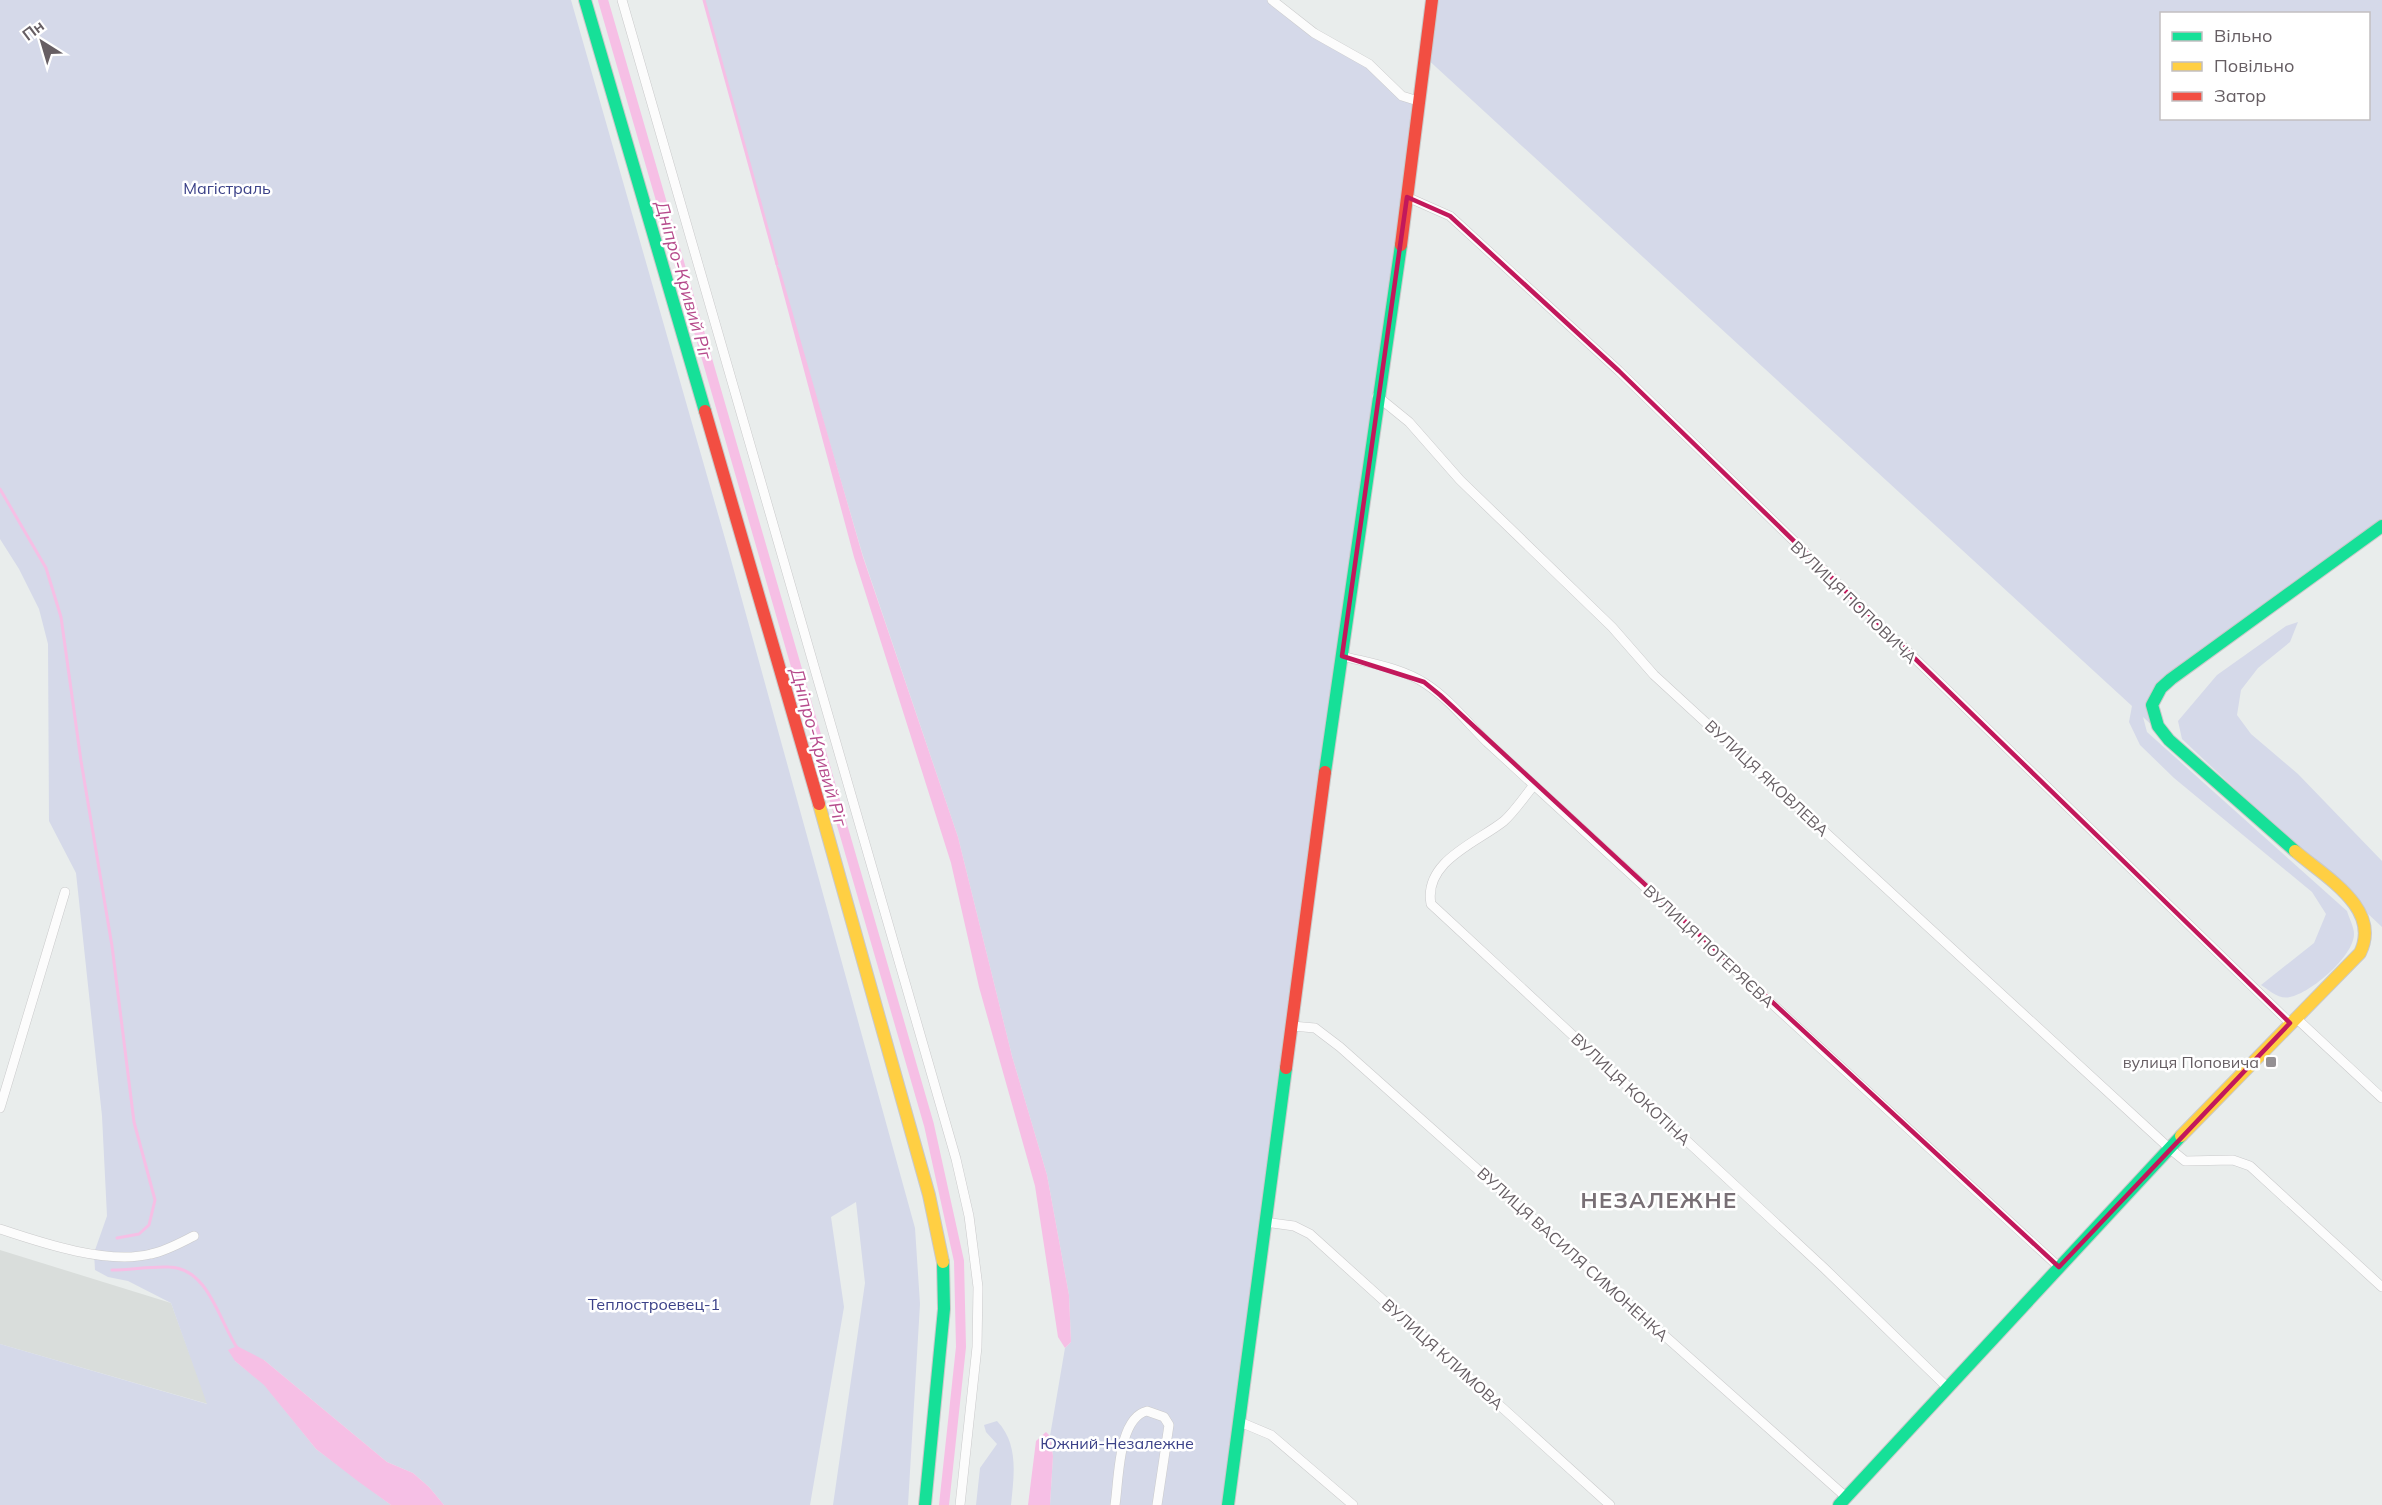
<svg xmlns="http://www.w3.org/2000/svg" width="2382" height="1505" font-family="Mulish,sans-serif">
	<rect width="100%" height="100%" fill="#e9edec"/>
	<path fill="#d9dddb" d="M0 1250 171 1303 208 1404 0 1344Z"/>
	<path fill="#d5d9e9" fill-rule="evenodd" d="M0 0H571L728 549 915 1228 920 1304 908 1505H833L865 1283 856 1202 831 1217 844 1307 810 1505H444L429 1487 413 1473 387 1462 264 1360 235 1361 264 1384 316 1449 391 1505H0V1344L207 1404 171 1303 128 1281 108 1277 95 1270 94 1253 107 1216 102 1116 76 873 49 821 48 644 39 609 19 569 0 539Z
		M704 0H1272L1369 64 1391 87 1418 101 1222 1505H1050L1053 1456 1050 1436 1065 1348 1071 1342 1069 1295 1047 1175 1012 1056 958 837 863 556 777 263Z
		M1432 0H2382V526L2171 679 2152 705 2172 744 2143 717 2147 732 2347 911C2349 918 2354 927 2354 934 2354 956 2311 993 2290 997 2279 1000 2269 990 2261 985L2314 943 2326 914 2312 892 2174 778 2140 745 2129 722 2132 706 1424 56ZM2162 14H2368V118H2162Z
		M2298 622 2290 642 2258 668 2241 690 2237 715 2251 734 2298 774 2382 861V927L2182 739 2178 721 2217 675 2286 626Z
		M997 1421C1019 1444 1014 1475 1011 1505H976L980 1468 997 1444 986 1432 984 1425Z"/>
	<path fill="#f6bfe5" d="M775 262 780 269 863 557 958 837 1012 1056 1047 1175 1069 1295 1071 1342 1065 1348 1058 1337 1035 1186 979 987 951 863 854 557Z
		M237 1346 264 1360 387 1462 413 1473 429 1487 444 1505H391L359 1482 316 1449 264 1385 235 1361 228 1350Z
		M1046 1432 1050 1436 1053 1456 1050 1505H1028L1036 1441Z"/>
	<g fill="none" stroke-linecap="round" stroke-linejoin="round">
		<path stroke="#f6bfe5" stroke-width="3" d="M704 0 777 264
			M0 489 46 568 61 617 81 761 112 946 134 1122 155 1200 149 1225 139 1234 117 1238
			M112 1270C131 1270 150 1266 169 1267 209 1268 219 1322 238 1349"/>
		<path stroke="#f6bfe5" stroke-width="10" d="M603 0 929 1125 959 1261 961 1347 944 1505"/>
		<g stroke="#cacacb" stroke-width="10">
			<path id="street" d="M622 0 956 1159 969 1216 978 1287 977 1347 960 1505
				M1272 0 1314 33 1369 64 1402 96 1418 101
				M1407 197 1450 216 1619 371 2290 1023
				M1377 396 1409 422 1460 480 1612 627 1654 675 2169 1148 2185 1161 2233 1160 2250 1166 2382 1287
				M1342 656C1369 663 1402 668 1426 684 1449 699 1467 722 1487 742L2059 1267
				M1534 785C1524 797 1515 811 1504 821 1478 842 1423 861 1431 904L1824 1268 1948 1388
				M2296 1018 2382 1098
				M1292 1026 1315 1028 1340 1047 1846 1497
				M0 1108 65 892
				M1265 1222 1294 1226 1310 1234 1610 1505
				M0 1229C42 1243 107 1265 151 1254 166 1251 180 1243 194 1236
				M1240 1422 1271 1435 1353 1505
				M1115 1505C1119 1479 1118 1418 1147 1411L1164 1417 1169 1425 1157 1505"/>
		</g>
		<g stroke="#c9c9c9" stroke-width="14">
			<path id="fast" d="M585 0 705 411
				M1325 772 1401 245
				M2295 851 2169 740 2158 726 2152 705 2161 688 2171 679 2382 526
				M925 1505 944 1309 943 1262
				M1228 1505 1286 1068
				M1839 1505 2181 1136"/>
		</g>
		<g stroke="#c9c9c9" stroke-width="14">
			<path id="slow" d="M819 804 929 1195 943 1262
				M2181 1136 2360 953C2382 908 2325 877 2295 851"/>
		</g>
		<g stroke="#c9c9c9" stroke-width="14">
			<path id="jam" d="M1401 245 1432 0
				M705 411 819 804
				M1286 1068 1325 772"/>
		</g>
		<use href="#street" stroke="#fcfcfc" stroke-width="9"/>
		<use href="#fast" stroke="#16e098" stroke-width="12"/>
		<use href="#slow" stroke="#ffcf43" stroke-width="12"/>
		<use href="#jam" stroke="#f24e42" stroke-width="12"/>
	</g>
	<path fill="none" stroke="#c2185b" stroke-width="4.5" stroke-linejoin="round" d="M1407 197 1450 216 1619 371 2290 1023 2059 1267 1440 695 1424 682 1342 656Z"/>
	<rect fill="#949093" stroke="#fff" stroke-width="2" x="2265" y="1056" width="12" height="12" rx="3"/>
	<g text-anchor="middle" dominant-baseline="central" stroke-width="5" stroke-linejoin="round" paint-order="stroke">
		<g font-size="16" fill="#3b4188" stroke="#fff">
			<text x="227" y="188">Магістраль</text>
			<text x="654" y="1304">Теплостроевец-1</text>
			<text x="1117" y="1443">Южний-Незалежне</text>
		</g>
		<g font-size="16" fill="#665e63" stroke="#fff">
			<text transform="translate(1854 602) rotate(44)">ВУЛИЦЯ ПОПОВИЧА</text>
			<text transform="translate(1767 778) rotate(43)">ВУЛИЦЯ ЯКОВЛЕВА</text>
			<text transform="translate(1709 946) rotate(43)">ВУЛИЦЯ ПОТЕРЯЄВА</text>
			<text transform="translate(1631 1089) rotate(43)">ВУЛИЦЯ КОКОТІНА</text>
			<text transform="translate(1573 1254) rotate(42)">ВУЛИЦЯ ВАСИЛЯ СИМОНЕНКА</text>
			<text transform="translate(1443 1354) rotate(42)">ВУЛИЦЯ КЛИМОВА</text>
		</g>
		<g font-size="16" fill="#665e63" stroke="#fff" text-anchor="end">
			<text x="2259" y="1062">вулиця Поповича</text>
		</g>
		<g font-size="18" font-style="italic" fill="#b64b8c" stroke="#fff">
			<text transform="translate(684 280) rotate(74)">Дніпро-Кривий Ріг</text>
			<text transform="translate(819 747) rotate(74)">Дніпро-Кривий Ріг</text>
		</g>
		<g font-size="22" font-weight="bold" letter-spacing="1.5" fill="#786f75" stroke="#fff">
			<text x="1659" y="1200">НЕЗАЛЕЖНЕ</text>
		</g>
	</g>
	<rect x="2160" y="12" width="210" height="108" fill="#ffffff" stroke="#c2bfc1" stroke-width="1.5"/>
	<rect x="2172" y="32" width="30" height="9" fill="#16e098" stroke="#c2bfc1" stroke-width="1.5"/>
	<text x="2214" y="42" font-size="18" fill="#665e63">Вільно</text>
	<rect x="2172" y="62" width="30" height="9" fill="#ffcf43" stroke="#c2bfc1" stroke-width="1.5"/>
	<text x="2214" y="72" font-size="18" fill="#665e63">Повільно</text>
	<rect x="2172" y="92" width="30" height="9" fill="#f24e42" stroke="#c2bfc1" stroke-width="1.5"/>
	<text x="2214" y="102" font-size="18" fill="#665e63">Затор</text>
	<g transform="translate(42 42) rotate(323)" stroke="#ffffff" stroke-width="4.5" paint-order="stroke">
	<path d="M0-4.5L10 22L0 15L-10 22Z" fill="#665e63"/>
	<text y="-9" font-size="16" font-weight="bold" text-anchor="middle" fill="#665e63">Пн</text>
	</g>
</svg>
